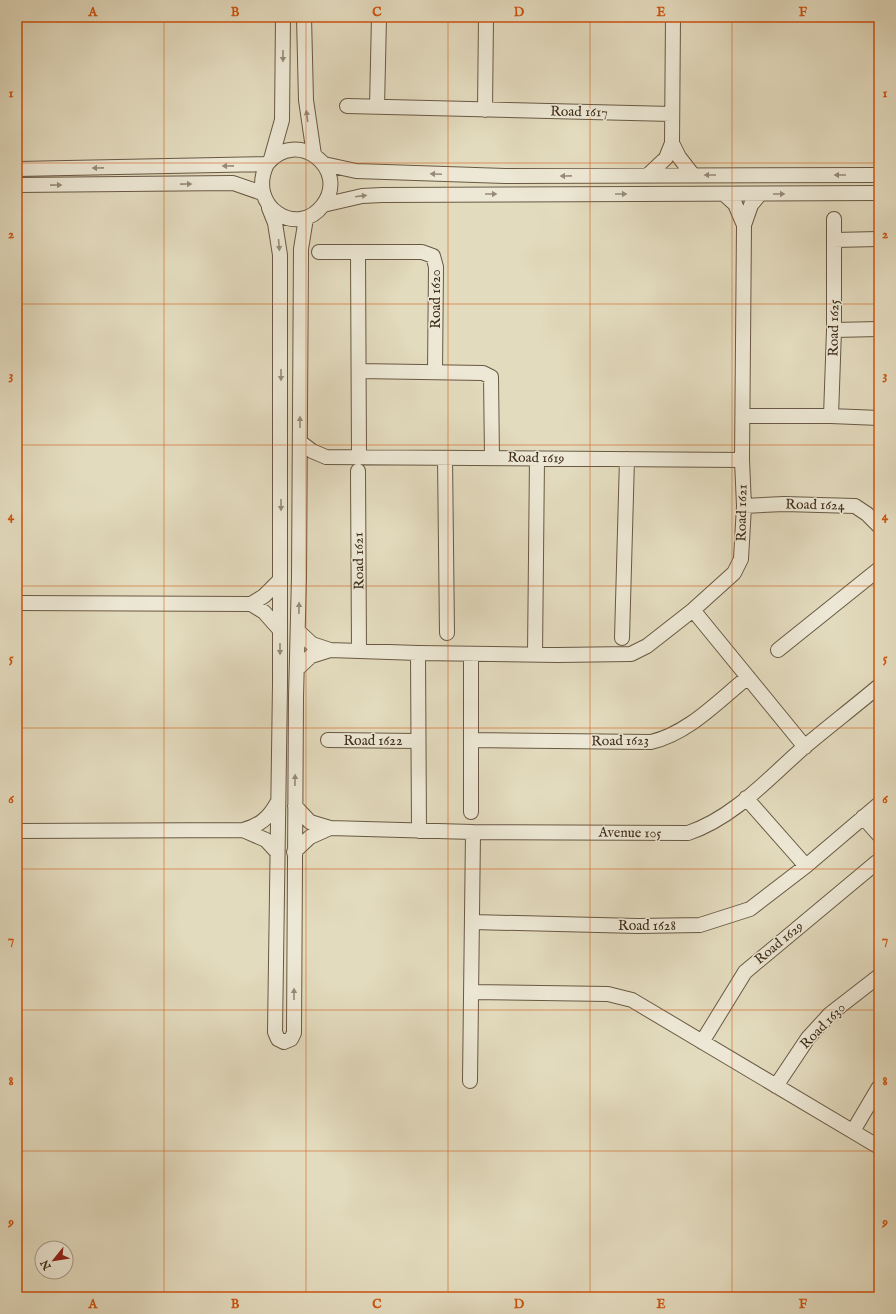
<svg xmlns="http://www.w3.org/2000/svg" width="896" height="1314" font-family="'IM FELL English',serif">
	<rect width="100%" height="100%" fill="#e3dbbe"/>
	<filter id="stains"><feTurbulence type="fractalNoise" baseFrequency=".005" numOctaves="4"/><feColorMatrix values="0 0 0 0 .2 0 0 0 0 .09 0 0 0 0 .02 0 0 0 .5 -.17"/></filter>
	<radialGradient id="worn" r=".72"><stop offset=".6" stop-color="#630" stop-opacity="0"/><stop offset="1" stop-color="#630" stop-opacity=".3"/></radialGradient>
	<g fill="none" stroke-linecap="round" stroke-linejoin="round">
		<g stroke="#695944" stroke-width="16">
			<path id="street" d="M304 17 306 100 314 155
				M347 106 672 114
				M377 107 379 17
				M485 110 486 17
				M672 143 679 157 693 175
				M271 159 282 120 283 17
				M324 164 356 171 505 176 879 175
				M17 169 267 164C297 127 350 169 323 205 298 239 246 207 267 164
				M648 175 666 158 672 143 673 17
				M17 185 233 183 262 193
				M323 205 362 196 382 195 879 193
				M269 208 275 223 280 255V684L275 1032 278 1039 284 1042 291 1039 294 1033 296 697 299 577 301 249 306 218
				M744 225 751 205 760 194
				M834 240 879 239
				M319 252H422L433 256 436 267 435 372
				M358 252 359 457
				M834 330 879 329
				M359 371 483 373 491 377 492 458
				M743 416H831L879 418
				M831 416 834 330V219
				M300 442 312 451 326 457 742 460
				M445 458 447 633
				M358 471 359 651
				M744 506 784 504 855 506 867 514 879 526
				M17 603 251 604 264 596 280 580
				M251 604 264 612 280 630
				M693 610 805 747
				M298 631 312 644 330 650 418 653 557 655 631 654 647 646 693 610 734 573 741 559 744 506 742 460 744 225 735 204 724 194
				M622 638 627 459
				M778 650 879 569
				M418 653 419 831
				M535 655 537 458
				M297 669 311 656 330 650
				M328 740 418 741
				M472 740 651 742C689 733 718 701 748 677
				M746 798 806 866
				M295 806 310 822 330 828 473 832 688 833C733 818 768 779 803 748 828 727 854 707 879 686
				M471 812V654
				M863 817 879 835
				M243 830C259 826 269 818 277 803
				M17 831 243 830 266 840 277 852
				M294 852 310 837 330 828
				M472 922 638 926 700 925 750 909 806 866 879 804
				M471 992 608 994 632 1000 879 1147
				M702 1042 745 972 877 862
				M470 1081 473 832
				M776 1086 808 1038 830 1014 879 976
				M853 1131 879 1087"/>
		</g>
		<use href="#street" stroke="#ede8d5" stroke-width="14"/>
	</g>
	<defs><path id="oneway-solid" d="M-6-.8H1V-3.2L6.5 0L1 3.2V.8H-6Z"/></defs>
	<g fill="#968b78">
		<use href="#oneway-solid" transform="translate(283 56) rotate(90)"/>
		<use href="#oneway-solid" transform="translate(307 116) rotate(-97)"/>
		<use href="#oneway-solid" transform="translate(228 166) rotate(179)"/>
		<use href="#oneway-solid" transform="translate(98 168) rotate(179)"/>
		<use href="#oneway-solid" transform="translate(436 174) rotate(-178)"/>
		<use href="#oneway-solid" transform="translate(710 175) rotate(-180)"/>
		<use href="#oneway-solid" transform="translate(840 175) rotate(-180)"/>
		<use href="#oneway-solid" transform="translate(566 176) rotate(179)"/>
		<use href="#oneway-solid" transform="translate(186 184) rotate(-1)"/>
		<use href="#oneway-solid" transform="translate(56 185) rotate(-1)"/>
		<use href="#oneway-solid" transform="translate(491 194)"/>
		<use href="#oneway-solid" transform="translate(621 194)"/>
		<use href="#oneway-solid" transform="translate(779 194)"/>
		<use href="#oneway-solid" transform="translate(361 196) rotate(-7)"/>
		<use href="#oneway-solid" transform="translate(279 245) rotate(85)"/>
		<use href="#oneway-solid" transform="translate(281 375) rotate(90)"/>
		<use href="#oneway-solid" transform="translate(300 422) rotate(-90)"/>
		<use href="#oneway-solid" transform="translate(281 505) rotate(90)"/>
		<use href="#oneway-solid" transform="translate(299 608) rotate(-89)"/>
		<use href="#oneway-solid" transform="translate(280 649) rotate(90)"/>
		<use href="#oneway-solid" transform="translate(295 780) rotate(-89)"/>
		<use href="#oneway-solid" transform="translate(294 994) rotate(-90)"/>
	</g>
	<path fill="none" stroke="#cf530e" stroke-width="1" stroke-opacity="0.55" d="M164 17V1297M306 17V1297M448 17V1297M590 17V1297M732 17V1297M17 163H879M17 304H879M17 445H879M17 586H879M17 728H879M17 869H879M17 1010H879M17 1151H879"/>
	<g text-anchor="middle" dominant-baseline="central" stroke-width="3" stroke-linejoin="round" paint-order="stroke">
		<g font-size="14" fill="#402e1b" stroke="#ede8d5">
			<text transform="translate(579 112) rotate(1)">Road 1617</text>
			<text transform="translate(436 299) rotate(-90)">Road 1620</text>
			<text transform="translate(834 328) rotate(-89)">Road 1625</text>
			<text transform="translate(536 458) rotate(1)">Road 1619</text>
			<text transform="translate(815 505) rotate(1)">Road 1624</text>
			<text transform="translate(742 513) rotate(-89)">Road 1621</text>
			<text transform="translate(359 561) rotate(-91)">Road 1621</text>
			<text x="373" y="741">Road 1622</text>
			<text transform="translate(620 741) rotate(-1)">Road 1623</text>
			<text transform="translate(630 833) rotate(1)">Avenue 105</text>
			<text x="647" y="926">Road 1628</text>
			<text transform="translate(779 943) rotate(-40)">Road 1629</text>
			<text transform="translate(823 1026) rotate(-46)">Road 1630</text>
		</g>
	</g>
	<rect width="896" height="1314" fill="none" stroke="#e3dbbe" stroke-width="44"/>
	<g transform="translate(54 1260) rotate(240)"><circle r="19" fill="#ede8d5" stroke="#a89e8b"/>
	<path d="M0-3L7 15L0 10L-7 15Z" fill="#8f2418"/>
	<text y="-6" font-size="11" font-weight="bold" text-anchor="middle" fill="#402e1b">N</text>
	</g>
	<rect x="22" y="22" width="852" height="1270" fill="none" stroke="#cf530e" stroke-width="1.5"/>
	<g font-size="13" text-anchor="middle" font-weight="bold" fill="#cf530e">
		<text x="93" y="16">A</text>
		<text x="235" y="16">B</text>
		<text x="377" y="16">C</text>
		<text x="519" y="16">D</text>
		<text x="661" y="16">E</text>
		<text x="803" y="16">F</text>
		<text x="11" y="97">1</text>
		<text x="885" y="97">1</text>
		<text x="11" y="238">2</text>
		<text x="885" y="238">2</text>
		<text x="11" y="379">3</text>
		<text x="885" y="379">3</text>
		<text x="11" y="520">4</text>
		<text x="885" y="520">4</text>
		<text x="11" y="662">5</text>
		<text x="885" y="662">5</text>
		<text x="11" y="803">6</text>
		<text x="885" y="803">6</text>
		<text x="11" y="944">7</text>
		<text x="885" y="944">7</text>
		<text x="11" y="1085">8</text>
		<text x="885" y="1085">8</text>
		<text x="11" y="1226">9</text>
		<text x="885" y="1226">9</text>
		<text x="93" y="1308">A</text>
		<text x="235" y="1308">B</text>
		<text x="377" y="1308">C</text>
		<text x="519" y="1308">D</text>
		<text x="661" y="1308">E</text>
		<text x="803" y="1308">F</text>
	</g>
	<rect width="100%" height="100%" filter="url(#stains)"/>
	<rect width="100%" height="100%" fill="url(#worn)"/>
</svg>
